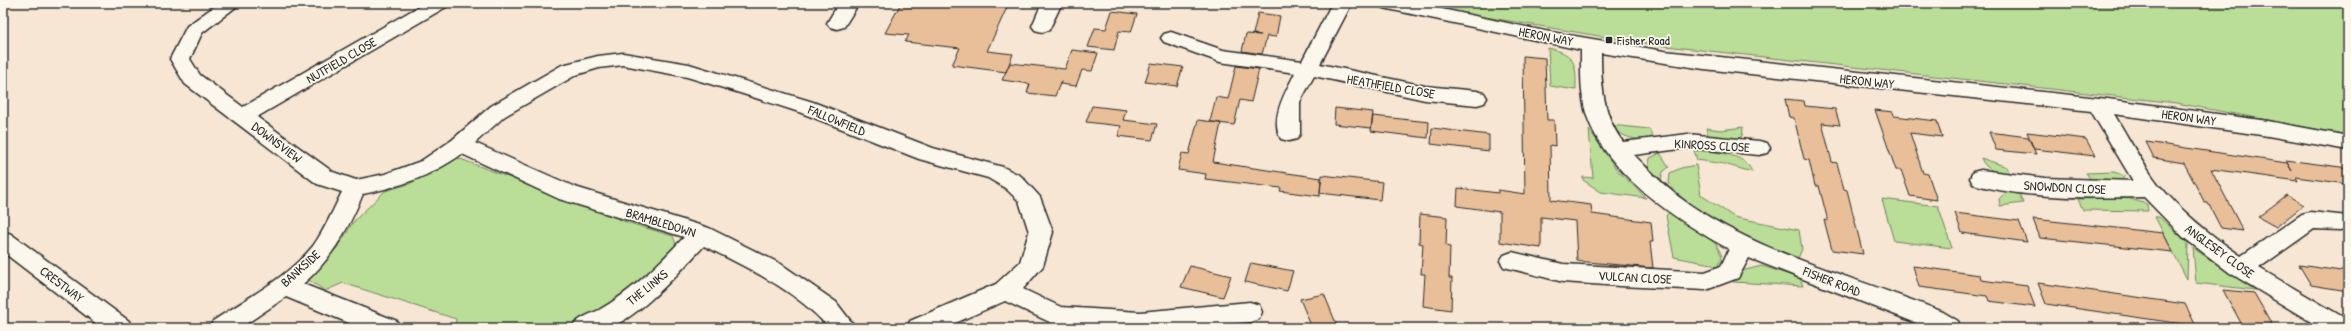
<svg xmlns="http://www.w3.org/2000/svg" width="2351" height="331" font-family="'Patrick Hand',sans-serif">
	<rect width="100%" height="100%" fill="#f6e6d3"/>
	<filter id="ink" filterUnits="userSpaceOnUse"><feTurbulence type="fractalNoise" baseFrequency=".025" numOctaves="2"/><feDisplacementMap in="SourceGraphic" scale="8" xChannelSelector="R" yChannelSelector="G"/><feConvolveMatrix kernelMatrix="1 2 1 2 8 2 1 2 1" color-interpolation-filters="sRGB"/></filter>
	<g filter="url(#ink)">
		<path fill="#badd97" stroke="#728461" d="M1418 3H2348V135L2176 103 1647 44 1455 12Z
			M1548 48C1577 54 1576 65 1576 90L1550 86Z
			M1611 125 1649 129 1655 140C1638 140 1621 139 1611 125Z
			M1743 127 1742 136 1735 140 1709 139 1706 128 1721 130Z
			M1589 129 1616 169 1646 198 1601 192 1583 180V177L1593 178Z
			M1694 150C1712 152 1745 152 1752 172L1724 164 1697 160Z
			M1660 153 1669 167 1663 172 1661 180 1648 169 1650 158Z
			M458 158 626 222 673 236 678 250 662 270 575 327 569 328H455L456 319 343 283 325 291 306 278 337 248 354 221 385 191 409 184Z
			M1981 158 2007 167 2012 178C2001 176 1985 170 1981 158Z
			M1696 165 1701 195 1734 217 1799 230 1802 249 1796 263 1683 205 1687 202 1677 194 1669 183 1670 173 1681 168Z
			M2114 172 2125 176 2119 182 2095 185 2086 173Z
			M2018 191 2023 203 2000 206 1999 199C2004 193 2010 191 2018 191Z
			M2127 198 2147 204 2148 211 2083 210 2078 199Z
			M1882 199 1938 206 1952 248 1894 241Z
			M1670 211 1716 244 1722 256 1717 268 1711 264 1674 257 1666 216Z
			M2155 217H2159L2188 243 2187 279Z
			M2193 248 2255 290 2196 283Z
			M1762 266 1800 278 1803 286 1733 282 1741 271Z"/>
		<path fill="#e9bf99" stroke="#2b2b2b" d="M901 3H1009L987 51 1013 54 1006 72 952 65 960 48 905 42 909 35 885 33Z
			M1112 11 1137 14 1131 32 1119 31 1114 50 1088 47 1095 28 1106 29Z
			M1258 13 1280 16 1276 37 1267 36 1262 54 1242 51 1246 34 1261 35 1253 34Z
			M1072 50 1098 53 1092 71 1082 70 1076 86 1060 84 1061 81 1055 96 1027 93 1030 84 1002 80 1010 63 1065 69Z
			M1523 56 1545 58 1547 120H1554L1555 146 1550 145 1551 200 1591 205 1592 214 1651 222 1653 242H1650L1653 268 1577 261 1575 221 1541 217V248L1500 242V212L1457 206 1458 188 1498 193V190L1525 194Z
			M1151 63 1183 67 1177 86 1145 82Z
			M1236 66 1259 69 1251 102 1240 100 1234 125 1210 122 1216 97 1228 99Z
			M1785 99 1804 101 1805 106 1835 109 1840 125 1822 123 1832 162 1837 163 1844 189 1847 190 1863 254 1832 250 1824 220 1828 221 1819 186H1815L1809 160 1804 159 1794 118 1789 117Z
			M1092 106 1126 110 1123 120 1157 124 1152 140 1118 136 1121 126 1086 122Z
			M1335 108 1373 112 1371 128 1334 124Z
			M1875 110 1893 112 1894 116 1937 121 1942 137 1910 133 1923 173 1928 174 1937 200 1910 196 1901 170H1896Z
			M1373 116 1429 122 1428 138 1371 131Z
			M1198 120 1221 123 1213 162 1321 178 1320 192 1322 175 1382 182 1380 200 1320 193V196L1280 191 1281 188 1205 179 1206 174 1178 170 1182 153 1189 154Z
			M1432 128 1489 135V151L1431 144Z
			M1989 132 2028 137 2036 154 1996 150Z
			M2027 132 2086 139 2095 156 2034 149Z
			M2146 142 2287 163 2292 171 2286 160 2348 168V184L2296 177 2298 181 2211 169 2243 231 2221 228 2208 203H2205L2184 163 2154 158Z
			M2287 195 2304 205 2276 227 2258 217Z
			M1955 213 2019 221 2027 242 1962 233Z
			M1420 214 1447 217 1446 246 1450 247 1449 278H1452L1451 310 1423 306 1425 274H1421L1423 244 1419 243Z
			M2033 219 2163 233 2173 252 2040 238Z
			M1251 263 1293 271 1287 291 1245 282Z
			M2299 265 2348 272V291L2311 285Z
			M1190 266 1231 276 1223 297 1181 287Z
			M1913 266 1980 275 1981 280 2027 286 2035 307 1989 301 1987 296 1919 287Z
			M2038 283 2185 304 2196 326 2046 304Z
			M2223 290 2254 293 2274 328H2246L2241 323Z
			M1324 294 1338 328H1312L1300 299Z"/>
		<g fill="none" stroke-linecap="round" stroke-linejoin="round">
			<g stroke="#2b2b2b" stroke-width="3">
				<path id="minor" d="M219 3H241L202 33 190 59 200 75 243 107 425 3H449L446 7 257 117 333 172 356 180 385 174 421 161 452 140 491 106 562 65 598 56 623 53 689 64 813 102 933 148 1003 167 1021 176 1040 197 1053 232 1043 266 1023 289 1061 307 1140 312 1250 302 1259 305 1262 312 1259 319 1250 322 1180 328H1090L1058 326 1005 301 944 328H907L910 321 996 284 1020 262 1029 232 1019 201 1005 188 988 178 919 159 799 112 740 93 687 77 623 65 599 68 576 75 505 116 475 143 575 187 709 228 781 264 836 302 856 328H829C796 290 748 268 704 246 681 270 640 317 608 328 598 331 582 328 572 328 577 318 589 315 599 310 632 291 658 265 684 237L559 199 462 154C429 177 402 186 363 194 348 229 332 259 303 284L397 321 400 328H361L286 297 240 328H210L213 321C247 298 287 278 313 246 325 229 333 210 342 192L317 184 185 84 170 59 187 26Z
					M839 3H859L844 27 837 29 830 27 827 23Z
					M1042 3H1062L1049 30 1042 32 1035 30 1032 26Z
					M1332 3H1352L1320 64 1425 86 1477 91 1484 93 1487 98 1484 103 1477 105 1425 100 1314 76 1300 102V134L1297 139 1289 141 1281 139C1269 119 1286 91 1295 73L1220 62 1164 42 1161 38 1164 34 1171 32 1223 50 1302 61Z
					M1378 3H1414L1545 31 1664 51 2108 99 2268 121 2348 136V150L2268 136 2114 114C2128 137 2141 162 2158 184 2182 212 2210 235 2241 256L2302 214 2310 212 2348 216V228L2340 230 2314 229 2259 268 2348 320V328H2321L2230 273 2183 237 2144 197C2090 198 2025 199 1973 184L1970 178 1973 172 1981 170 2045 178 2133 181 2091 111 1704 69 1601 53C1601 85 1603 116 1623 142L1688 134 1759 141 1767 143 1770 148 1767 153 1759 155 1688 148 1634 155C1651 172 1667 189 1686 202 1763 256 1857 277 1943 312L1958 321 1961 328H1929L1749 258 1738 278 1706 290 1620 286 1563 282 1504 267 1500 261 1504 255 1512 252 1563 264 1705 272 1721 266 1729 249C1678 221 1607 175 1587 116 1580 95 1581 72 1581 50L1388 9 1381 7Z
					M3 231 11 234 129 321 132 328H102L3 252Z"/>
			</g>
			<use href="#minor" fill="#fbf7ec" fill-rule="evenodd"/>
		</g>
	</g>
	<rect fill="#2b2b2b" stroke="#fbf7ec" stroke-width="1.5" x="1605" y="36" width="8" height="8" rx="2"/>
	<g text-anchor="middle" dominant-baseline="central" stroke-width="3.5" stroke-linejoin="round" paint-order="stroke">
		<g font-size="13" fill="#2b2b2b" stroke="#fbf7ec">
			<text transform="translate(1546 36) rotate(11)">HERON WAY</text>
			<text transform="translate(341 60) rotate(-30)">NUTFIELD CLOSE</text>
			<text transform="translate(1867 81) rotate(6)">HERON WAY</text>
			<text transform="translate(1391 86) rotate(10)">HEATHFIELD CLOSE</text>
			<text transform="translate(2189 117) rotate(8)">HERON WAY</text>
			<text transform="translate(837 120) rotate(22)">FALLOWFIELD</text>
			<text transform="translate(277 142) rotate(37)">DOWNSVIEW</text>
			<text transform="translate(1712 145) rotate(3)">KINROSS CLOSE</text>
			<text transform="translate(2065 187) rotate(3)">SNOWDON CLOSE</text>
			<text transform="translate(661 222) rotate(17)">BRAMBLEDOWN</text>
			<text transform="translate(2220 251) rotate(36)">ANGLESEY CLOSE</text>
			<text transform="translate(300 268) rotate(-42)">BANKSIDE</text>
			<text transform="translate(1635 277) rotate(3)">VULCAN CLOSE</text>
			<text transform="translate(1832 281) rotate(21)">FISHER ROAD</text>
			<text transform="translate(62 284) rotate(37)">CRESTWAY</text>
			<text transform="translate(647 287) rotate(-39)">THE LINKS</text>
		</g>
		<g font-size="13" fill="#2b2b2b" stroke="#fbf7ec" text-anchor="start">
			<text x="1617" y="40">Fisher Road</text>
		</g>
	</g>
	<rect width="2351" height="331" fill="none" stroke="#fbf7ec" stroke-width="16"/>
	<rect x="8" y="8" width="2335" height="315" fill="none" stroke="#2b2b2b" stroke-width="1.5" filter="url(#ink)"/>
</svg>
